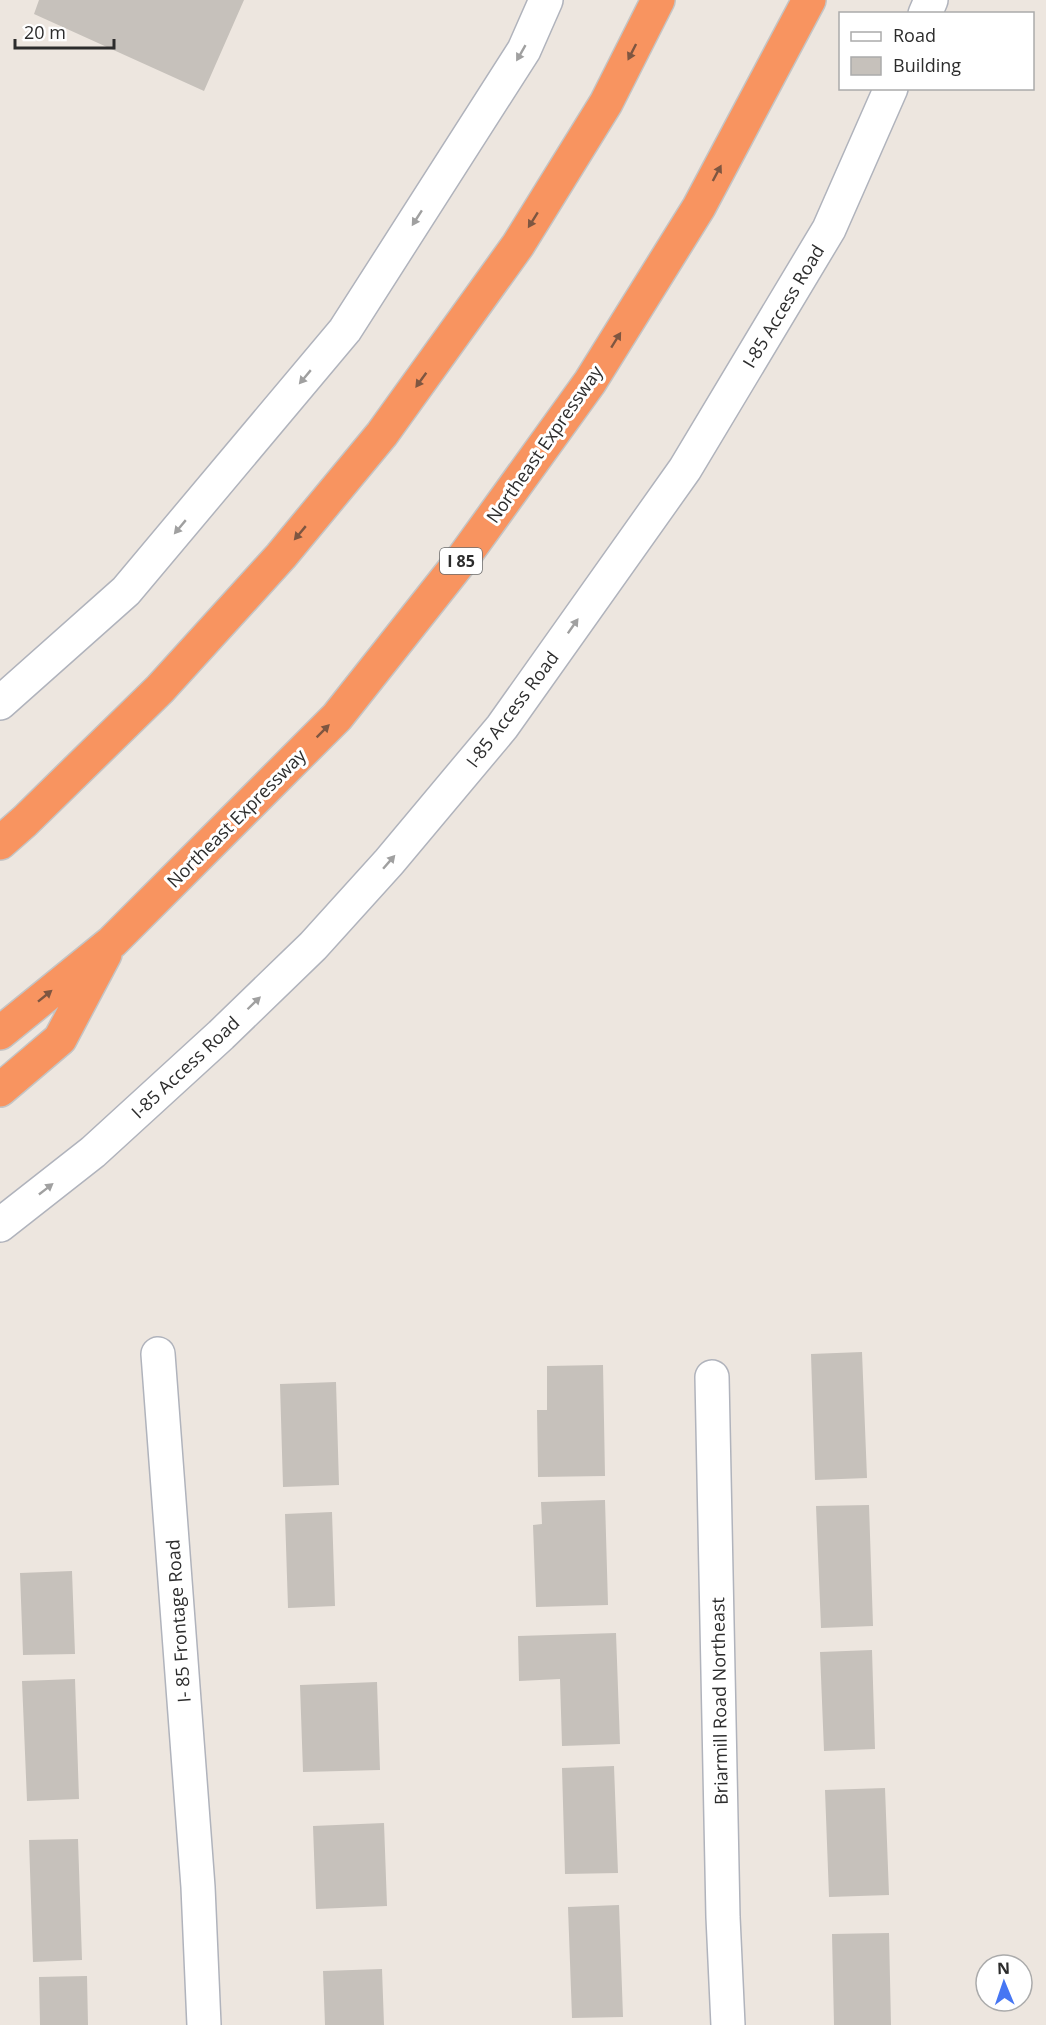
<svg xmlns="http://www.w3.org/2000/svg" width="1046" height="2025" font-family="'Open Sans',sans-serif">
	<rect width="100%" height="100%" fill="#ede6df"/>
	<path fill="#c6c1bb" d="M39 0H244L204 91 34 14Z
		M862 1352 867 1478 815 1480 811 1354Z
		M603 1365 605 1476 538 1477 537 1410H547V1366Z
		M336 1382 339 1485 283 1487 280 1384Z
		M605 1500 608 1605 536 1607 533 1525 542 1524 541 1502Z
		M869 1505 873 1626 821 1628 816 1506Z
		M332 1512 335 1606 288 1608 285 1514Z
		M72 1571 75 1654 23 1655 20 1573Z
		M616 1633 620 1744 562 1746 560 1679 519 1681 518 1636Z
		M872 1650 875 1749 824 1751 820 1652Z
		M75 1679 79 1799 27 1801 22 1681Z
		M377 1682 380 1770 303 1772 300 1685Z
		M614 1766 618 1873 565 1874 562 1768Z
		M885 1788 889 1895 829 1897 825 1790Z
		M384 1823 387 1906 316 1909 313 1826Z
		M78 1839 82 1960 33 1962 29 1840Z
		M619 1905 623 2017 572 2018 568 1907Z
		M889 1933 891 2025H834L832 1934Z
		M382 1969 384 2025H325L323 1971Z
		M87 1976 88 2025H40L39 1977Z"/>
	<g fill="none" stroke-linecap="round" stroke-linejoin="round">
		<g stroke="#b0b3bc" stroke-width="36">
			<path id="minor" d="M158 1354 198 1887 204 2025
				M712 1377 723 1917 728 2025"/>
		</g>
		<g stroke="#b0b3bc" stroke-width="36">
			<path id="secondary" d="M925 14 931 0
				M0 703 126 591 345 330 524 50 546 0
				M0 1225 93 1152 221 1035 313 946 389 862 502 727 685 469 829 229 891 88"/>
		</g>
		<g stroke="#c4c4c4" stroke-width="36">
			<path id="motorway" d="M0 843 25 821 160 689 281 556 382 434 518 245 606 103 658 0
				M0 1033 112 942 337 717 463 558 590 382 699 207 809 0
				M0 1090 60 1039 105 954"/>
		</g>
		<use href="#minor" stroke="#fff" stroke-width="33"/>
		<use href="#secondary" stroke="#fff" stroke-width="33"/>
		<use href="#motorway" stroke="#f89460" stroke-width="33"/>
	</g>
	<defs><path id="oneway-solid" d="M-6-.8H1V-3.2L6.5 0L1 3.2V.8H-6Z" transform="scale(1.5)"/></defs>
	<g fill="#7e5641">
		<use href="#oneway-solid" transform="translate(632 52) rotate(117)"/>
		<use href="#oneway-solid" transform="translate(717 173) rotate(-62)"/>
		<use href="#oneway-solid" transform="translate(533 220) rotate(122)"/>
		<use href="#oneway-solid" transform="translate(616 340) rotate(-58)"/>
		<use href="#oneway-solid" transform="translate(421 380) rotate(126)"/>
		<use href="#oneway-solid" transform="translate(300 533) rotate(130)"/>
		<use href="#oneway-solid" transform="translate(323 731) rotate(-45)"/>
		<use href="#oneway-solid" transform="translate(45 996) rotate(-39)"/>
	</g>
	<g fill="#a0a0a0">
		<use href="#oneway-solid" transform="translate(521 53) rotate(120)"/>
		<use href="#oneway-solid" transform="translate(417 218) rotate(123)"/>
		<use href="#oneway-solid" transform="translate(305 377) rotate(130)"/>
		<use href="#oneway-solid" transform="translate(180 527) rotate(130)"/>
		<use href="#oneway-solid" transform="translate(573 626) rotate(-55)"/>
		<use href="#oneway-solid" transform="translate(389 862) rotate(-49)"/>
		<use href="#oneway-solid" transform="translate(254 1003) rotate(-44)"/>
		<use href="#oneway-solid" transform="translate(46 1189) rotate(-38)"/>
	</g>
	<g text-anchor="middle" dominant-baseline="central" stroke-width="6" stroke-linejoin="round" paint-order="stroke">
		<rect fill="#fff" stroke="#6b6b6b" stroke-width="1.5" x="440" y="548" width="42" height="26" rx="4.5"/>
		<g font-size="16" font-weight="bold" fill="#2c2c2c">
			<text x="461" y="561">I 85</text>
		</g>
		<g font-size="18" fill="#2c2c2c" stroke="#fff">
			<text transform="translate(783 306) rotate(-59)">I-85 Access Road</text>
			<text transform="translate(544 444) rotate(-55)">Northeast Expressway</text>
			<text transform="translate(512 709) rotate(-53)">I-85 Access Road</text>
			<text transform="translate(236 818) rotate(-45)">Northeast Expressway</text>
			<text transform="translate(185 1067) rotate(-43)">I-85 Access Road</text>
			<text transform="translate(178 1621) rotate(-94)">I- 85 Frontage Road</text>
			<text transform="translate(719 1701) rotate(-91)">Briarmill Road Northeast</text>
		</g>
	</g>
	<rect x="839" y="12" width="195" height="78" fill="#ffffff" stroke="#ababab" stroke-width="1.5"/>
	<rect x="851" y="32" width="30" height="9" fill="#ffffff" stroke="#ababab" stroke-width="1.5"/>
	<text x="893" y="42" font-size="18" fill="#2c2c2c">Road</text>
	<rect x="851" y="57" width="30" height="18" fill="#c6c1bb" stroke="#ababab" stroke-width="1.5"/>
	<text x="893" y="72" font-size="18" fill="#2c2c2c">Building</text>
	<g transform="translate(1004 1983) rotate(358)"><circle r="28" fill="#ffffff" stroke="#ababab" stroke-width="1.5"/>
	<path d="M0-4.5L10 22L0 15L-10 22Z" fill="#4676f3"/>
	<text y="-9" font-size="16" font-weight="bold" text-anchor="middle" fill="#2c2c2c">N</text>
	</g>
	<path d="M15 39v9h99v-9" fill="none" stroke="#2c2c2c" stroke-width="3"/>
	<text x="24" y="39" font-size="18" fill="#2c2c2c" stroke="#ffffff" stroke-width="4.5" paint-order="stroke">20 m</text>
</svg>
